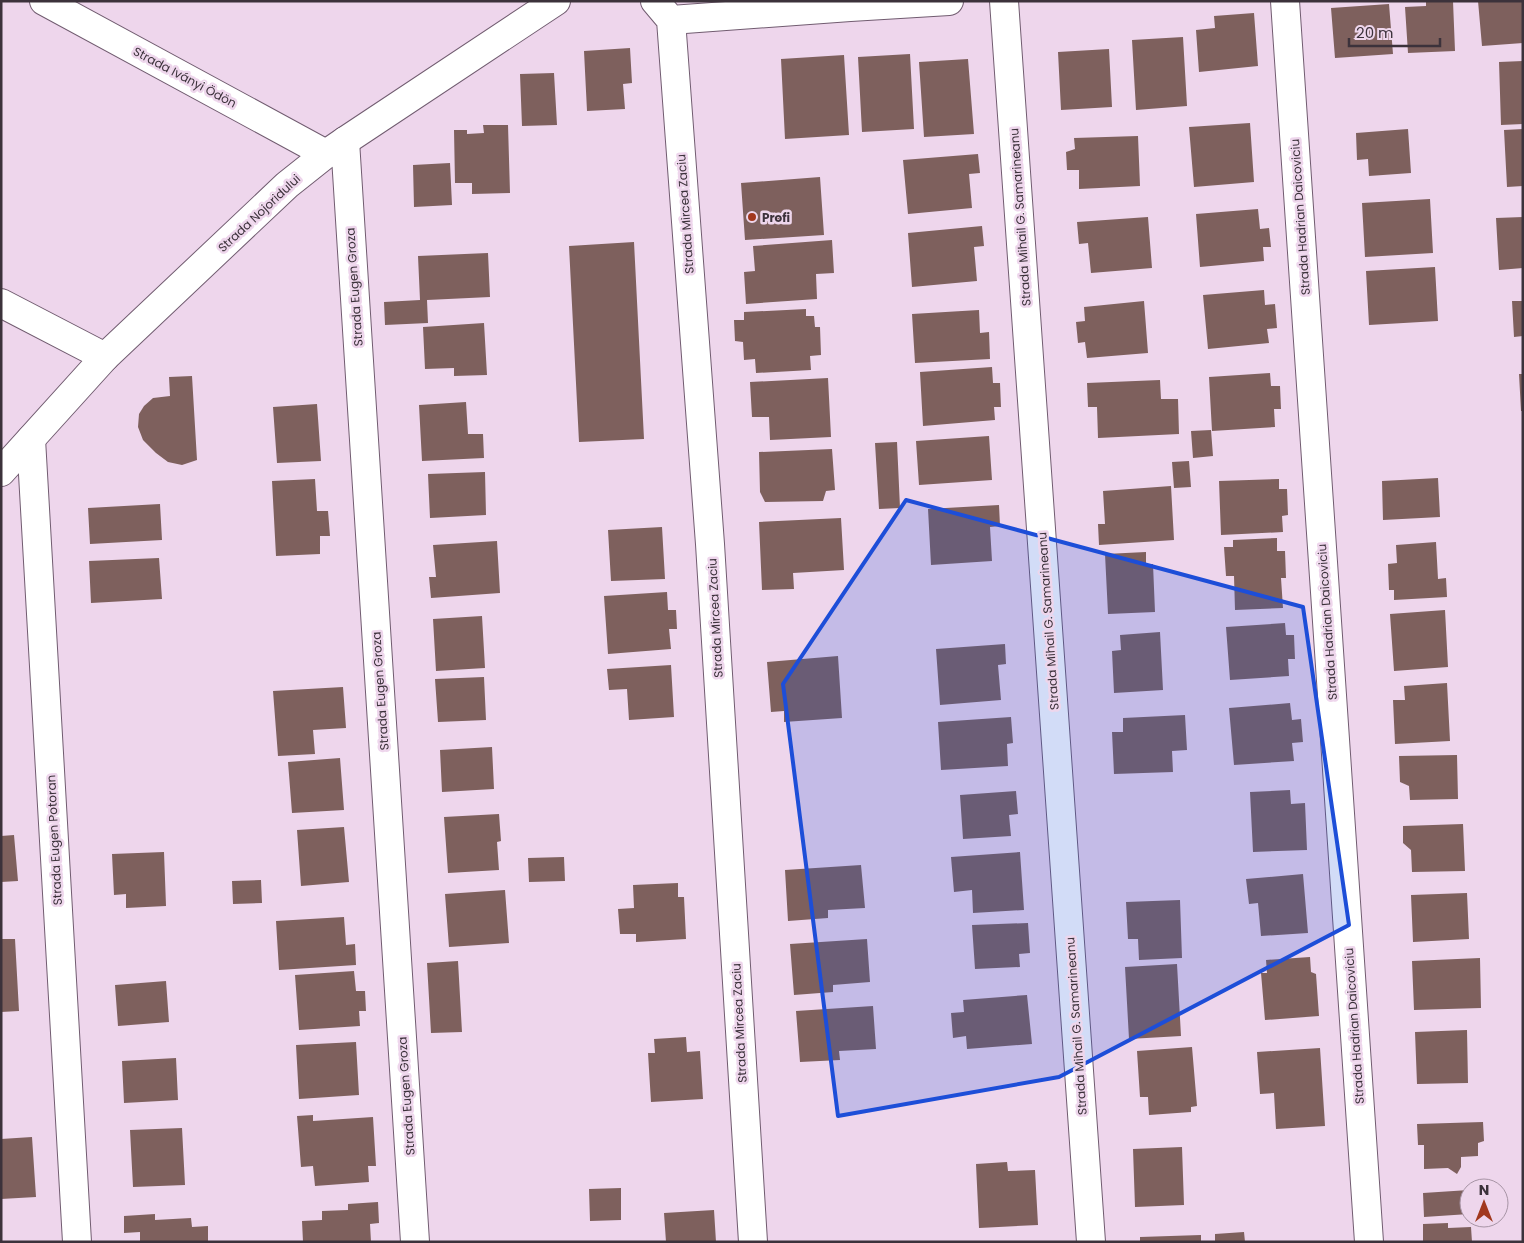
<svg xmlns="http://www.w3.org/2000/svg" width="1524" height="1243" font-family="Poppins,sans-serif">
	<rect width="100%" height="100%" fill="#eed6ec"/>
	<path fill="#7e605d" d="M1426 1H1453L1455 51 1408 53 1405 7 1426 6Z
		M1478 1H1523V43L1482 46Z
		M1389 4 1393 54 1335 58 1331 8Z
		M1254 13 1258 66 1199 72 1196 30 1215 28 1214 16Z
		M1183 37 1187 106 1136 110 1132 40Z
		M630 48 632 83 623 84 625 109 587 111 584 51Z
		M1109 49 1112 107 1061 110 1058 52Z
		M910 54 914 129 862 132 858 57Z
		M844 55 849 135 785 139 781 59Z
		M968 59 974 134 924 137 919 62Z
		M1523 61V124L1501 125 1499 62Z
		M554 73 557 125 522 126 520 74Z
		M1250 123 1254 182 1194 187 1189 127Z
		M483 125H508L510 193 472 194V183H455L454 130H467V134L484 133Z
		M1408 129 1411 173 1369 176 1368 159 1357 160 1356 133Z
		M1523 129V186L1507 187 1504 130Z
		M1138 136 1140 186 1079 189V170H1067L1066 152 1075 149 1074 138Z
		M978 154 980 173 969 174 972 208 908 214 903 160Z
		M450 163 452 205 414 207 413 165Z
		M820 177 824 235 745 240 741 183Z
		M1430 199 1433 253 1365 257 1362 203Z
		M1258 209 1260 229 1269 228 1271 247H1263L1264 261 1200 267 1196 214Z
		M1148 217 1152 268 1091 273 1088 243 1079 244 1077 222Z
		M1523 217V268L1499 270 1496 218Z
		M982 226 984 246 974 247 977 281 912 287 908 233Z
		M832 240 834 273 816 274 817 299 746 304 744 272 755 271 753 246Z
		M634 242 644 439 579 442 569 246Z
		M488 253 490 297 427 300 428 323 385 325 384 302 420 300 418 256Z
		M1435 267 1438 321 1369 325 1366 271Z
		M1264 290 1265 305 1275 304 1277 328 1267 329 1269 343 1208 349 1203 295Z
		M1144 301 1148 353 1087 358 1085 342 1078 343 1076 322 1085 321 1084 307Z
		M1512 301H1523V336L1514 337Z
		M806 309V316H814L815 327H820L821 355 810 356 811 370 756 373 755 359 744 360 743 342 735 341 734 320H744V312Z
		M979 310 980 333 989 332 990 359 915 363 912 314Z
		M484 323 487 375 454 376V368L425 369 423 327Z
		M992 367 993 383H1000L1001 407H994L995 420 923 426 920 372Z
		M1270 373 1271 386H1280L1281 409H1274L1275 427 1212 431 1209 377Z
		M1519 374H1523V411H1521Z
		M192 376 197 460 182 465 168 462 156 453 143 440 138 427 139 414 144 406 153 398 170 396 169 377Z
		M828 378 831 437 770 440 769 417H752L750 382Z
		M1160 380 1161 399H1178L1179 434 1098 438 1097 407H1088L1087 383Z
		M466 402 468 434H483L484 458 422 461 419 405Z
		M317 404 321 461 277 463 273 407Z
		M1211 430 1213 456 1193 458 1191 431Z
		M989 436 992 480 919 485 916 441Z
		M897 442 900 508 879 509 875 443Z
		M832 449 835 490 826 491 823 501 765 502 760 492 759 452Z
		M1189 461 1191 487 1174 488 1172 462Z
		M485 472 486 515 430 518 428 474Z
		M1438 478 1440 517 1383 520 1382 481Z
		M315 479 317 511H328L330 536H320V554L276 556 272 481Z
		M1279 479V489H1287L1288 515 1282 516 1283 532 1221 535 1219 481Z
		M1171 486 1174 540 1099 545 1098 524H1105L1103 491Z
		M160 504 162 540 90 544 88 508Z
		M999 505 1000 526 990 527 992 561 931 565 928 509Z
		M841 518 844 570 793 573 794 589 762 590 759 522Z
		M662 527 665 579 611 581 608 530Z
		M1277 538V551H1285L1286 578H1281L1283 608 1235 610 1234 576H1226L1224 547H1233V540Z
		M497 541 500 593 431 598 429 577H436L433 545Z
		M1436 542 1438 579 1446 578 1447 597 1394 600V590H1389L1388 564 1397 563 1396 545Z
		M1146 552V565L1153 564 1155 612 1108 614 1105 554Z
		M159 558 162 599 91 603 89 561Z
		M667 592 668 610H676L677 629H669L671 649 608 654 604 596Z
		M1445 610 1448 667 1394 671 1390 614Z
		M482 616 485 668 436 671 433 619Z
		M1285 623 1286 635H1294L1295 659H1288L1289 676 1230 680 1226 627Z
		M1160 632 1163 690 1114 693 1112 651 1121 650 1120 635Z
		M1005 644 1006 664 998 665 1001 700 940 705 936 649Z
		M838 656 842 718 784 722V711L771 712 767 662Z
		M671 665 674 717 629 720 627 689 609 690 607 669Z
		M484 677 486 720 438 722 435 679Z
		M1447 683 1450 741 1395 744 1393 700H1405L1404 686Z
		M343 687 346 728 313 730 315 754 278 756 273 691Z
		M1290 703 1292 720 1301 719 1303 742 1292 743 1294 761 1234 765 1229 708Z
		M1185 715 1187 750 1172 751 1173 772 1114 774 1112 732H1123V718Z
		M1011 717 1013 743 1007 744 1008 766 941 770 938 722Z
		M492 747 494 789 442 792 440 750Z
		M1457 755 1458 799 1410 800 1409 786 1400 782 1399 756Z
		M340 758 344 810 292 813 288 762Z
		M1290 790 1291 804 1305 803 1307 850 1253 852 1250 792Z
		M1016 791 1018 814 1009 815 1011 836 963 839 960 795Z
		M499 814 501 841 497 842 499 870 448 873 444 817Z
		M1463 824 1465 871 1412 872 1411 850 1403 843V826Z
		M344 827 349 882 301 886 297 830Z
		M14 835 18 881 1 882V836Z
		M164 852 166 906 126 908V894L114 895 112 854Z
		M1020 852 1024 910 973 913 972 890 954 892 951 857Z
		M564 857 565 881 529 882 528 858Z
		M861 865 865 908 828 910V918L788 921 785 870Z
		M1303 874 1308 933 1261 936 1258 903 1249 904 1246 879Z
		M261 880 262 903 233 904 232 881Z
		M678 883V897H684L686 939 636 942V934H620L618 909 634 908 633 885Z
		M505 890 509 943 449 947 445 894Z
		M1467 893 1469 939 1413 942 1411 895Z
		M1180 900 1182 958 1139 960 1138 939H1128L1126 902Z
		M344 917 346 945 355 944 356 965 279 970 276 921Z
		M1028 923 1030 953 1019 954 1020 967 975 969 972 925Z
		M1 939H15L19 1011 1 1012Z
		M867 939 870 982 833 985V992L794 995 790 944Z
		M1310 957 1311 972 1316 974 1319 1016 1265 1020 1261 973H1267L1266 960Z
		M1480 958 1481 1008 1414 1010 1412 961Z
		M458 961 462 1032 431 1033 427 963Z
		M1177 964 1181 1036 1129 1039 1125 967Z
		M354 971 356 991H365L366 1011H359L360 1026 299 1030 295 975Z
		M166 981 169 1022 118 1026 115 985Z
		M1027 995 1032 1044 967 1049 966 1036 953 1038 951 1013 964 1012 963 1000Z
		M873 1006 876 1049 839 1051 840 1060 800 1062 796 1011Z
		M1467 1030 1468 1083 1417 1084 1415 1032Z
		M686 1037 687 1052 700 1051 703 1099 651 1102 648 1053H655L654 1039Z
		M356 1042 359 1095 299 1099 296 1045Z
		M1192 1047 1197 1106 1191 1107V1112L1149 1115 1148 1097H1140L1137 1051Z
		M1320 1048 1325 1126 1276 1129 1274 1093 1260 1094 1257 1052Z
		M176 1058 178 1100 124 1103 122 1061Z
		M313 1115V1121L373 1117 376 1166H368L369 1182 315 1186 313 1166 301 1167 297 1116Z
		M1483 1122 1484 1141 1478 1143V1156L1461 1157V1167L1457 1174 1448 1168 1424 1169V1145H1418L1417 1124Z
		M182 1128 185 1185 133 1187 130 1130Z
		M32 1137 36 1197 1 1199V1139Z
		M1182 1147 1184 1205 1135 1207 1133 1149Z
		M1007 1162 1008 1171 1035 1170 1038 1225 979 1228 976 1164Z
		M621 1188V1220L590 1221 589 1189Z
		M1469 1190V1214L1424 1217 1423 1193Z
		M378 1202 379 1223 370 1224 371 1242H303L302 1221 322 1220V1211L348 1210V1204Z
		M714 1210 716 1242H666L664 1213Z
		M155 1214V1220L191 1218 192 1227 208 1226V1242H140V1232L124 1233V1216Z
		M1448 1223V1228L1471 1227 1472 1242H1423V1224Z
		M1244 1232 1245 1242H1215V1234Z
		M1201 1235V1242H1140V1237Z"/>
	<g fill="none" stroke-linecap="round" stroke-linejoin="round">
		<g stroke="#715c70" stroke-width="30">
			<path id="minor" d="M44 1 326 154
				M655 1 671 20 710 544 753 1242
				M1004 1 1091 1242
				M1285 1 1369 1242
				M671 20 850 7 949 1
				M345 141 415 1242
				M1 303 105 357
				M31 439 77 1242"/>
		</g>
		<g stroke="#715c70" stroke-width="30">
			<path id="secondary" d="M1 472 105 357 287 185 326 154 345 141 556 1"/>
		</g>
		<use href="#minor" stroke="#fff" stroke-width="28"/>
		<use href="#secondary" stroke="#fff" stroke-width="28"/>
	</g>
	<path fill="#1d4ed8" fill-opacity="0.2" stroke="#1d4ed8" stroke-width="4" stroke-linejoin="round" d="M906 500 1303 607 1349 925 1059 1077 838 1116 783 684Z"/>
	<circle fill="#a1381e" stroke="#eed6ec" stroke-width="2" cx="752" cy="217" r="5"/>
	<g text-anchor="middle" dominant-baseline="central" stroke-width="5" stroke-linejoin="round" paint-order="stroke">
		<g font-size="12" fill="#3c323b" stroke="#eed6ec">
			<text transform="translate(185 77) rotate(28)">Strada Iványi Ödön</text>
			<text transform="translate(259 213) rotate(-43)">Strada Nojoridului</text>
			<text transform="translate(685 214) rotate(-94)">Strada Mircea Zaciu</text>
			<text transform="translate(1020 217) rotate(-94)">Strada Mihail G. Samarineanu</text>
			<text transform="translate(1300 217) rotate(-94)">Strada Hadrian Daicoviciu</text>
			<text transform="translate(354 287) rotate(-94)">Strada Eugen Groza</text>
			<text transform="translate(715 618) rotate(-93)">Strada Mircea Zaciu</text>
			<text transform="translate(1048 621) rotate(-94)">Strada Mihail G. Samarineanu</text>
			<text transform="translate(1327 622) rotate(-94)">Strada Hadrian Daicoviciu</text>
			<text transform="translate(380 691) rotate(-94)">Strada Eugen Groza</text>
			<text transform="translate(54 840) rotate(-93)">Strada Eugen Potoran</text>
			<text transform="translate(739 1023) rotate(-93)">Strada Mircea Zaciu</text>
			<text transform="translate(1076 1026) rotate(-94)">Strada Mihail G. Samarineanu</text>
			<text transform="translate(1354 1026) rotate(-94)">Strada Hadrian Daicoviciu</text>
			<text transform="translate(406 1096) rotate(-94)">Strada Eugen Groza</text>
		</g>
		<g font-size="12" font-weight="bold" fill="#3c323b" stroke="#eed6ec" text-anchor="start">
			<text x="762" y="217">Profi</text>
		</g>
	</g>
	<rect width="1524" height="1243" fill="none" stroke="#3c323b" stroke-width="5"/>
	<g transform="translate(1484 1203)"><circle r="24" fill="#eed6ec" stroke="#a794a5"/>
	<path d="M0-4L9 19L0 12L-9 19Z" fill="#a1381e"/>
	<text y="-8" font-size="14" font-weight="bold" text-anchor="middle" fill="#3c323b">N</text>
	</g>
	<path d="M1349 38v8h91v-8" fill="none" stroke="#3c323b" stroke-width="2.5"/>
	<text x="1356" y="38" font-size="15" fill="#3c323b" stroke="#eed6ec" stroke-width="4" paint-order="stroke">20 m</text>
</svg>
